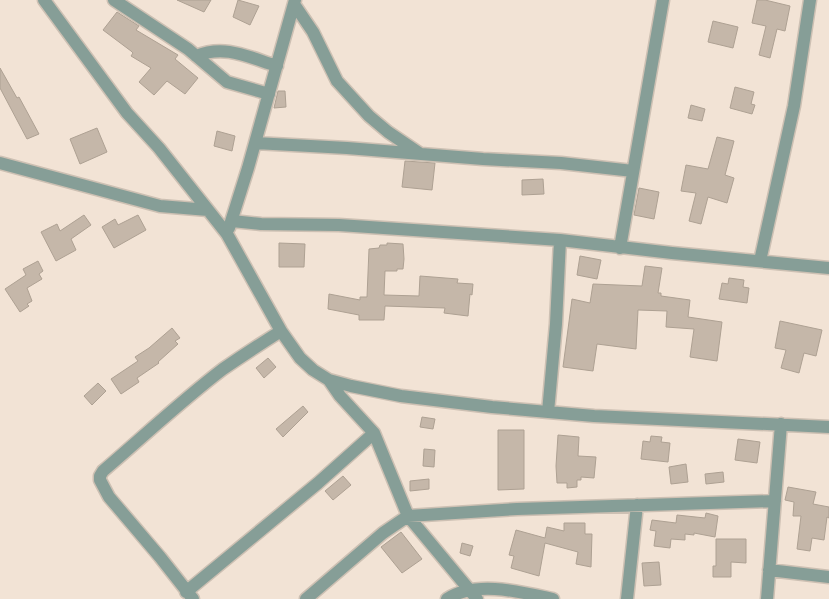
<svg xmlns="http://www.w3.org/2000/svg" width="829" height="599" font-family="'Exo 2',sans-serif">
	<rect width="100%" height="100%" fill="#f2e3d5"/>
	<path fill="#c5b7a9" stroke="#aea193" d="M177 0H211L204 12Z
		M238 0 259 6 250 25 233 17Z
		M757 0H765L790 6 785 31 777 29 770 58 759 55 766 26 752 23Z
		M117 12 139 26 136 30 178 55 175 59 198 78 185 94 167 81 154 95 139 82 151 68 131 56 133 53 131 51 103 30Z
		M713 21 738 27 733 48 708 42Z
		M0 68 17 98 19 97 39 134 27 139 0 88Z
		M735 87 754 92 751 104 755 105 752 114 730 108Z
		M278 91H285L286 107 274 108Z
		M691 105 705 109 702 121 688 118Z
		M97 128 107 152 80 164 70 139Z
		M217 131 235 136 232 151 214 146Z
		M717 137 734 141 725 175 734 178 727 203 708 197 701 224 689 221 696 193 681 191 686 165 708 169Z
		M405 161 435 163 432 190 402 187Z
		M543 179 544 194 522 195V180Z
		M639 188 659 192 654 219 634 215Z
		M84 215 91 225 71 239 76 250 56 261 41 232 57 224 60 231Z
		M138 215 146 230 114 248 102 227 115 219 118 225Z
		M279 243 305 244 304 267H279Z
		M387 243 403 244 404 259 403 269H397V271H385L384 295 419 296 420 276 458 279 457 283 473 284 472 295 470 294 468 316 444 313 445 308 385 306 384 320H359V315L328 309 329 294 360 300V297H367L369 249 379 248 380 245H387Z
		M580 256 601 260 597 279 577 275Z
		M38 261 43 271 39 274 42 279 27 288 32 301 27 304 29 306 20 312 5 289 26 275 23 269Z
		M645 266 662 268 658 293H661V296L690 300 688 317 722 322 717 361 690 357 694 329 666 327 667 311 638 310 636 349 597 344 593 371 563 367 572 299 590 303 593 284 642 286Z
		M729 278 744 280 743 287 749 288 747 303 719 299 722 283 728 284Z
		M780 321 822 330 816 356 804 353 799 373 781 368 786 350 775 348Z
		M172 328 180 338 175 341 178 344 158 362 159 363 137 378 139 382 121 394 111 379 138 361 135 357 149 348Z
		M268 358 276 367 264 378 256 368Z
		M98 383 106 391 92 405 84 396Z
		M303 406 308 412 283 437 276 429Z
		M422 417 435 419 433 429 420 427Z
		M498 430H524V489L498 490Z
		M558 435 579 437 578 456 596 457 594 478 581 477V480H577V487L567 488V483H557L556 466Z
		M651 436 662 437 661 442 670 443 668 462 641 459 643 441 650 442Z
		M738 439 760 442 757 463 735 460Z
		M424 449 435 450 434 467 423 466Z
		M686 464 688 482 671 484 669 467Z
		M723 472 724 482 706 484 705 474Z
		M343 476 351 485 333 500 325 491Z
		M429 479V489L410 491V481Z
		M788 487 816 492 813 504 829 507V518L827 517 824 540 812 538 810 551 797 549 801 516H793L794 502 785 500Z
		M706 513 718 516 715 537 694 533V535L685 534V540L671 539 670 548 654 546 656 531 650 530 652 520 676 523 677 515 705 518Z
		M564 523H585V534H592L591 567 576 564 578 552 545 543 539 576 511 568 514 556 509 555 516 530 545 538 547 527 564 531Z
		M401 532 422 559 402 573 381 547Z
		M716 539H746V563L731 562V577H713V566H716Z
		M462 543 473 546 470 556 460 553Z
		M659 562 661 585 644 586 642 563Z"/>
	<g fill="none" stroke-linecap="round" stroke-linejoin="round">
		<g stroke="#cdc0b3" stroke-width="15">
			<path id="street" d="M44 0 127 113 159 148 227 234 281 331 300 358 313 370 329 380 351 386 401 396 492 407 594 416 829 427
				M114 0 188 49 227 82 269 94
				M294 4 313 32 337 81 369 116 388 132 419 153
				M196 56C225 44 248 57 277 66
				M255 143 347 148 483 159 561 163 633 171
				M0 163 160 206 208 210
				M232 221 261 224 339 225 560 240 672 253 829 268
				M229 228 248 168 295 0
				M620 248 663 0
				M760 261 794 106 810 0
				M329 380 340 396 374 433 408 516 477 599
				M548 412 556 324 560 240
				M769 570 829 577
				M186 592 318 483 374 433
				M193 599 160 557 109 497 100 480V476L103 471C143 437 181 401 223 369 242 356 262 343 281 331
				M306 599 383 533 408 516 517 509 775 501
				M447 599C476 580 521 592 553 599
				M627 599 637 505
				M767 599 781 424"/>
		</g>
		<use href="#street" stroke="#869e97" stroke-width="12"/>
	</g>
</svg>
